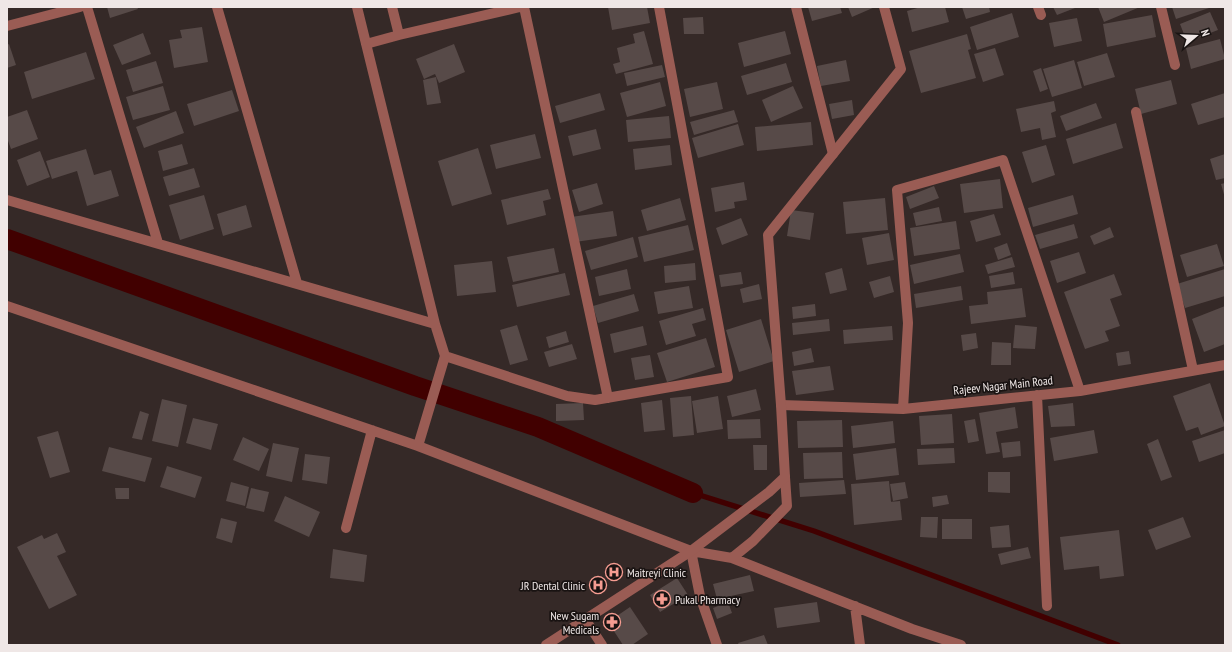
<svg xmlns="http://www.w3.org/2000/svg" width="1232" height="652" font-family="'PT Sans Narrow',sans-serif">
	<rect width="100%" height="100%" fill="#352927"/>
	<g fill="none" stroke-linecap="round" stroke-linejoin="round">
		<path stroke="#410000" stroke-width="5.5" d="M693 493 814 531 1118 645"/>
		<path stroke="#410000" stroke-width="20" d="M7 239 415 386 538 427 693 493"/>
	</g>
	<path fill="#574a48" d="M107 7H137L138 9 110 18Z
		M608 7H647L650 23 612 30Z
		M808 7H840L842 13 812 21Z
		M848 7H875L852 17Z
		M921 7H945L949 22 912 32 907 11Z
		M962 7H989L990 12 966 19Z
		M1053 7H1075V8L1057 15Z
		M1098 7H1140L1104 22Z
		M1172 7H1212L1176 19Z
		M1210 12 1218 30 1187 42 1180 24Z
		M1012 13 1019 37 977 50 970 27Z
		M1152 15 1156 37 1107 47 1103 24Z
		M703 17 704 34H684L683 18Z
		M1077 18 1082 41 1054 47 1049 23Z
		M202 27 208 62 174 68 169 40 182 38 180 30Z
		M644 31 653 64 616 74 613 64 620 62 617 48 635 43 633 34Z
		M785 31 791 54 744 67 738 43Z
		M143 33 151 54 122 65 113 45Z
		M967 34 971 49 968 50 976 78 921 93 909 51Z
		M1220 39 1225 59 1191 69 1186 48Z
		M9 44 16 65 7 68V45Z
		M454 44 465 72 439 83 435 74 424 79 416 59Z
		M995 48 1004 75 983 82 974 54Z
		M86 52 95 79 32 99 24 72Z
		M1107 53 1115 77 1084 86 1077 62Z
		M846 60 850 81 821 86 817 66Z
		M1074 60 1082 88 1052 97 1043 69Z
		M156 61 163 83 133 92 126 70Z
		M786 63 792 82 747 95 741 76Z
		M662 65 665 77 627 86 624 73Z
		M1041 68 1048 89 1040 92 1033 71Z
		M436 77 441 103 427 105 423 80Z
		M1171 80 1177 104 1141 114 1135 89Z
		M660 82 666 106 627 117 620 93Z
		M717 82 723 109 690 117 684 89Z
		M163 86 170 110 133 120 126 97Z
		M793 86 803 108 771 122 762 100Z
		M232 90 239 111 194 126 187 104Z
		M600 93 605 110 560 123 555 106Z
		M1225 93V117L1198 125 1191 104Z
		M852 100 854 115 832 119 829 104Z
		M1054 101 1056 111 1051 113 1056 137 1042 140 1040 128 1021 132 1016 109Z
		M1096 103 1102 118 1066 131 1060 116Z
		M27 110 38 139 11 149 7 138V117Z
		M734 110 738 122 694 135 690 122Z
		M176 111 184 133 144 148 136 127Z
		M669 116 671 138 628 142 626 120Z
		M811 122 813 145 757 151 755 127Z
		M1116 123 1123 148 1073 164 1066 139Z
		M738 124 744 145 698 158 692 138Z
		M596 129 601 149 573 156 568 136Z
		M535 134 541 158 496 169 490 145Z
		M182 144 188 164 163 171 158 151Z
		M670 145 672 165 635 170 633 149Z
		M1046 145 1055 175 1032 183 1022 152Z
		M478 148 492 194 452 206 438 161Z
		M86 149 94 175 111 170 119 196 87 206 77 171 52 179 46 161Z
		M40 151 50 177 27 186 17 160Z
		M1225 154V178L1216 180 1210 159Z
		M194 168 200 187 169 196 163 177Z
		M1000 179 1003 208 964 213 960 184Z
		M744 182 747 200 734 202 735 208 715 212 711 188Z
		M597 183 603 204 579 212 572 190Z
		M1225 183V198L1221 184Z
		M934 186 939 198 910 209 906 197Z
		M548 189 551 199 543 201 546 215 507 225 501 200Z
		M204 195 214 229 180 240 169 205Z
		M1073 195 1078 214 1033 227 1028 208Z
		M680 198 686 220 647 231 641 210Z
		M885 198 888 230 846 234 843 202Z
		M246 205 252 227 223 236 217 214Z
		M939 207 942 221 916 226 913 213Z
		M791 210 814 213 810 240 787 236Z
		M613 211 617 236 575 242 571 217Z
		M994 214 1001 235 976 242 970 221Z
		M741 218 748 235 722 245 716 228Z
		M956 221 960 249 914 256 910 228Z
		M1074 224 1078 238 1040 249 1035 235Z
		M688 225 694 250 644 262 638 237Z
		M1110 227 1114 237 1094 245 1090 236Z
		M889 233 894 260 867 265 862 238Z
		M633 237 638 257 591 270 585 251Z
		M1007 243 1011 255 998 260 994 248Z
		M1217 244 1224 266 1187 277 1180 255Z
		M554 248 559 272 513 282 507 257Z
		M1079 252 1086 273 1057 283 1050 261Z
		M960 254 964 272 914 284 910 265Z
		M1012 257 1015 267 988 274 985 265Z
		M492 261 496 292 457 296 454 265Z
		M695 263 696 280 665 283 664 266Z
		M842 268 847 290 830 294 825 273Z
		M627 269 631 289 599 296 595 277Z
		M1225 269V296L1185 308 1177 284Z
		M741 272 743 284 721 287 719 275Z
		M1013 272 1015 284 991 288 989 276Z
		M565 273 570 295 517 307 512 285Z
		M1114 274 1122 295 1110 299 1120 326 1105 331 1109 341 1085 349 1064 292Z
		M890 276 894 292 874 298 869 282Z
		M759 284 762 299 743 303 740 289Z
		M689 286 693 308 658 314 654 292Z
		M961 286 963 300 916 308 914 294Z
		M1022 288 1026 317 971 324 969 306 988 304 987 292Z
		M634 294 639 311 598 323 593 306Z
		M815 304 816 316 793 319 792 307Z
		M1225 306V344L1204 352 1192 319Z
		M703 308 706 320 692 324 696 336 666 345 659 321Z
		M761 319 774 361 739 372 726 330Z
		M829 319 830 331 793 335 792 323Z
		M517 325 528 360 510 365 500 330Z
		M1015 325 1037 327 1035 349 1013 348Z
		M643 326 647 345 614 353 610 334Z
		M892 326 893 340 844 344 843 330Z
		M566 331 569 342 549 348 546 337Z
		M976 333 978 348 963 351 961 335Z
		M706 338 715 367 667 382 657 353Z
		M992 342 1011 343V365H991Z
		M572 344 577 359 549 367 544 352Z
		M811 348 814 362 794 366 792 352Z
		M1129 351 1131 364 1118 366 1116 353Z
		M650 355 654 377 635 380 631 358Z
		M830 366 834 390 796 395 792 371Z
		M1210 383 1225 426 1201 435 1198 427 1186 431 1173 396Z
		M756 389 761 410 732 417 727 396Z
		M691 396 694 435 673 437 670 398Z
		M718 396 723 429 697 433 692 401Z
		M162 399 187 405 178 447 152 441Z
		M662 400 665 430 644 432 641 403Z
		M583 403 584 420 556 421V404Z
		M1073 403 1075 426 1051 427 1048 406Z
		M1015 407 1018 428 996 432 1000 452 986 454 979 413Z
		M140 411 149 414 142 440 132 438Z
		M952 414 954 443 921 445 919 416Z
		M193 418 218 424 211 450 186 443Z
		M760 419 761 438 728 439 727 420Z
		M975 419 979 441 968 443 964 421Z
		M842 420 843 447 798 448 797 421Z
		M893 421 895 443 853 448 851 426Z
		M1094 430 1098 453 1054 461 1050 438Z
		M1225 430V453L1199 462 1192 441Z
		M58 431 70 472 50 478 37 437Z
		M243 437 269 449 259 471 233 460Z
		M1158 439 1172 477 1161 481 1147 444Z
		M1020 441 1021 456 1003 458 1001 443Z
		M273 443 299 448 292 482 266 476Z
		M753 445H767V470H754Z
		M109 447 152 458 145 482 102 471Z
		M896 448 899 475 856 480 853 454Z
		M954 448 955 463 918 465 917 449Z
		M842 452 843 478 804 479 803 453Z
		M305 454 330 457 327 484 302 480Z
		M167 466 202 477 195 498 160 487Z
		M988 472H1010V493L988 492Z
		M844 480 846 494 800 497 799 483Z
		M889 481 891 502H889L900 501 902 520 854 525 851 484Z
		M231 482 249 487 245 506 226 501Z
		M905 482 908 498 893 501 890 484Z
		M115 488H129V499H116Z
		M251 488 269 492 264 512 246 508Z
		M947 495 949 504 933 507 932 497Z
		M285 496 320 512 309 537 274 521Z
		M921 517H938L937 538 920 537Z
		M1183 517 1191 537 1156 550 1148 530Z
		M221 518 237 522 232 543 216 538Z
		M942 519H972V539H942Z
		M1009 525 1011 547 992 548 990 527Z
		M1119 530 1124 576 1100 579 1099 566 1064 570 1060 537Z
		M57 533 66 552 57 556 77 595 49 609 17 547 42 535 44 539Z
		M1028 547 1031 558 1001 565 998 554Z
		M333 549 367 555 364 582 330 578Z
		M750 575 754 591 717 599 713 584Z
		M677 578 688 595 660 612 650 595Z
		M728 602 732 613 717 619 713 608Z
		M817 602 820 622 777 628 774 608Z
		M630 607 648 634 632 645H623L608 622Z
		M764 635 768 645H739L738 643Z"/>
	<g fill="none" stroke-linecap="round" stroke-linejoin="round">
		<path stroke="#9a5c54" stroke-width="10" d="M87 7 158 243
			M217 7 297 283
			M357 7 435 324
			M392 7 399 35 520 7
			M524 7 608 398
			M796 7 833 154
			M1038 7 1041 15
			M1161 7 1175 65
			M7 26 80 7
			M366 44 399 35
			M1136 112 1193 370
			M7 200 435 324 445 356
			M7 306 418 446 691 551 732 558 912 629 961 645
			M1037 395 1047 606
			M781 405 903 409 1080 391 1225 365
			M903 409 908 323 897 190 1003 160 1080 391
			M418 446 445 356 567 396 595 400 728 377 659 7
			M346 528 372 430
			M691 551 700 596 717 645
			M732 558 753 541 787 506 785 477
			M855 606 860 645
			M585 619 602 645"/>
		<path stroke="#9a5c54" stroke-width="10" d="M546 645 691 551 769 492 785 477 781 405 768 235 901 69 884 7"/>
	</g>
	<defs>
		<g id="hospital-ring" transform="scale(0.9)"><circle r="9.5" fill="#191312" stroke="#f59c91" stroke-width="1.5"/><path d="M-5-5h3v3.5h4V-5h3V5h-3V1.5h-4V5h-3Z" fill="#f59c91"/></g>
		<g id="pharmacy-ring" transform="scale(0.9)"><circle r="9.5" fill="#191312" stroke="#f59c91" stroke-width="1.5"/><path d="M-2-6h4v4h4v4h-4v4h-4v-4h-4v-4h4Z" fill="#f59c91"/></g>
	</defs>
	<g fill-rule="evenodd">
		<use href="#hospital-ring" x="614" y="572"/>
		<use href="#hospital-ring" x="598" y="585"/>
		<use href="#pharmacy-ring" x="662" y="599"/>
		<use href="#pharmacy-ring" x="612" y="622"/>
	</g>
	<g text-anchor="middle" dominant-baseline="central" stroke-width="3.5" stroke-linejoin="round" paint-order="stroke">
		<g font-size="12" fill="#efe7e6" stroke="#191312">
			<text transform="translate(1003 385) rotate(-6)">Rajeev Nagar Main Road</text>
		</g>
		<g font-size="12" fill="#efe7e6" stroke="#191312" text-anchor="start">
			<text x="627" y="572">Maitreyi Clinic</text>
			<text x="585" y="585" text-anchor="end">JR Dental Clinic</text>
			<text x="675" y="599">Pukal Pharmacy</text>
			<text x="599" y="615" text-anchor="end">New Sugam<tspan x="599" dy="14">Medicals</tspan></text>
		</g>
	</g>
	<rect width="1232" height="652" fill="none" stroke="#efe7e6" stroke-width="16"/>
	<g transform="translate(1196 36) rotate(71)" stroke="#191312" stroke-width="3" paint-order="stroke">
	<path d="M0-3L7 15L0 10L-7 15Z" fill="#efe7e6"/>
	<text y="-6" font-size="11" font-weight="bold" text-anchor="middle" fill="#efe7e6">N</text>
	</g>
</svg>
